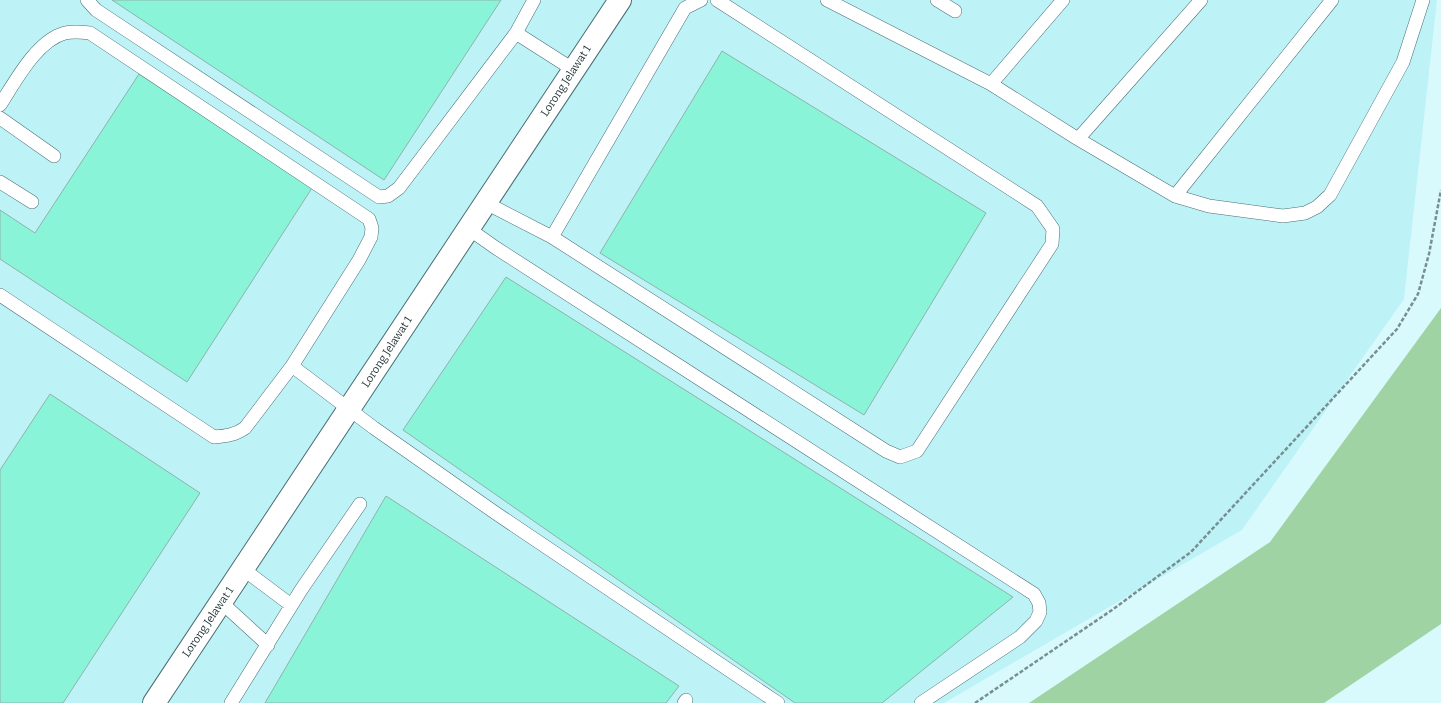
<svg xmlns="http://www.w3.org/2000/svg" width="1441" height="703" font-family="Bitter,serif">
	<rect width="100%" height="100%" fill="#d9fafd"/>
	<path fill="#bdf2f7" d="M0 0H1437L1404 299 1242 530 944 703H0Z"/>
	<path fill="#a0d3a4" d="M1441 308V624L1324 703H1029L1270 542Z"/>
	<path fill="#8af4d9" stroke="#8eb3a9" d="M112 0H501L384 180Z
		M722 51 986 213 864 415 600 253Z
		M139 74 312 188 187 382 0 259V210L35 233Z
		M506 277 1013 597 882 703H795L403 430Z
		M50 394 200 493 63 703H0V470Z
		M386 496 679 686 666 703H265Z"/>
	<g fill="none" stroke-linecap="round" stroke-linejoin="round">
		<g stroke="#496f73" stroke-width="14">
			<path id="service" d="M87 0 96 10 379 197 388 196 399 188 516 33 574 70
				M827 0 991 84 1078 139 1175 196 1209 206 1283 216 1305 213 1317 207 1330 195 1403 62 1423 0
				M937 0 955 11
				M516 33 534 0
				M991 84 1063 0
				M0 105C15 82 37 40 65 33 73 31 82 32 90 33L369 219 372 228 371 237 359 260 292 366
				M0 118 54 156
				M1078 139 1201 0
				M0 182 32 202
				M1175 196 1332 0
				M486 203 552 237 886 451 900 457 917 451 1052 244 1053 229 1037 206 717 0
				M469 229 496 248 1034 594 1039 603 1040 612 1036 621 1020 637 921 703
				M552 237 685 8 701 0
				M0 295 214 437C226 436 235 435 245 428L292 366 374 428 497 514 778 703
				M243 569 291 605
				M221 602 268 645
				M231 703 301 590 360 504
				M684 703 686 700"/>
		</g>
		<g stroke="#496f73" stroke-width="24">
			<path id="minor" d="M154 703 620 0"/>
		</g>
		<path stroke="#778f91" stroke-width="2.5" stroke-dasharray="4 2" stroke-linecap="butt" d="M975 703 1112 610 1191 552 1397 329 1418 294 1429 254 1441 190"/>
		<use href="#service" stroke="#fff" stroke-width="13"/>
		<use href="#minor" stroke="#fff" stroke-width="22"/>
	</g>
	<g text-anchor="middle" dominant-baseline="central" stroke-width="3.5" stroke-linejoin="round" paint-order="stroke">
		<g font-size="11" fill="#1e2f30" stroke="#fff">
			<text transform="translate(566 81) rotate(-57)">Lorong Jelawat 1</text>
			<text transform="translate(387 352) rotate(-57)">Lorong Jelawat 1</text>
			<text transform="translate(208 622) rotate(-56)">Lorong Jelawat 1</text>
		</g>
	</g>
</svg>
